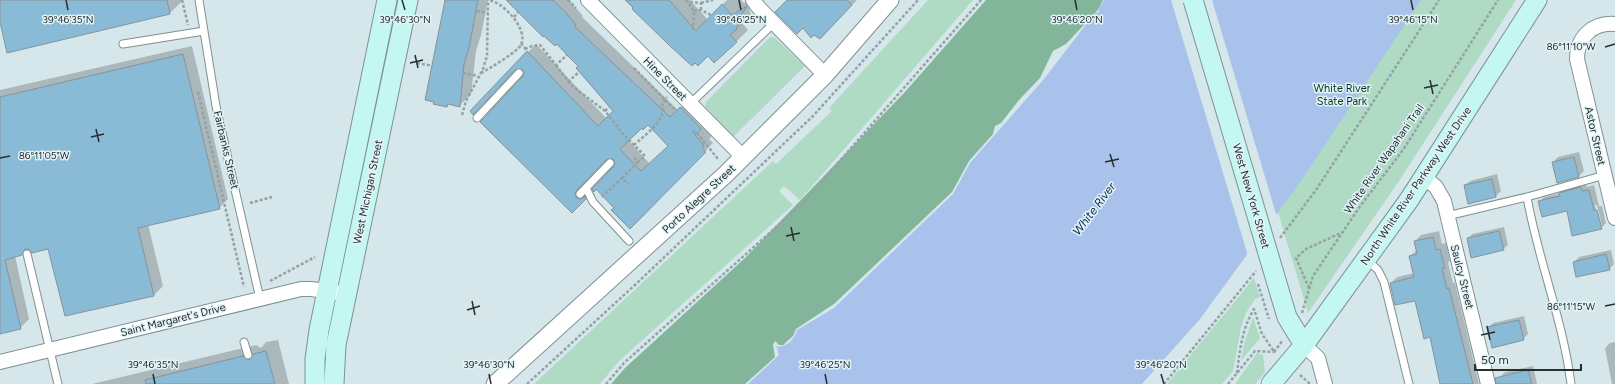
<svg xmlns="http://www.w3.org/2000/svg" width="1615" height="384" font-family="Figtree,sans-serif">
	<rect width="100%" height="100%" fill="#d5e7ea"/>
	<path fill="#afdac3" d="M928 0H973L800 200 784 186 779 191 793 205 619 361 600 384H534L773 161 776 164 832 111 829 108Z
		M1215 0H1516L1399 181 1308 313Z
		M770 37H774L805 66 733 137 705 107 706 102Z
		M1254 278 1260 297 1255 299 1246 313 1241 327 1233 371 1222 384H1167Z
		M1253 317 1260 338 1241 361 1244 344Z
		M1257 353 1263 355 1265 373 1255 384H1235Z"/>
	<path fill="#83b59a" d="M986 0H1103L1097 11 1066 44 1053 51 1040 78 1019 100 1001 123 995 126 993 134 969 161 952 192 834 304 796 329 793 336 783 345H779L775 341 773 345 775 357 745 384H611L625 368 745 258 904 93Z"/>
	<path fill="#a8c2ec" d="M1104 0H1421L1303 178 1200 319 1142 384H748L779 355 776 345 778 347C789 345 794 340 797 330L834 308 953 194 970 163 1044 79 1094 14 1099 12 1098 9Z"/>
	<path fill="#d5e7ea" d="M1171 0H1212L1277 217 1248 256Z"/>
	<path fill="#0003" fill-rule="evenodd" d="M0 0H181L182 1 170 13 0 17Z
		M446 0H488L481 35 476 51 471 94 459 106 449 103 446 106Z
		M510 0H569L583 16 582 17 678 110 689 99 709 120 702 126 712 136 709 139 713 143 630 228 615 207 596 188 572 212 524 77 525 72 523 68 516 69 471 111 536 44 607 119 615 111 579 66ZM648 123 670 145 650 164 628 140 642 126ZM614 158 616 162 615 167 593 189 590 191 583 186 584 181 606 159Z
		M625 0H690L708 20 727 0H741L744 3 749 0H754L749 10 751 13 749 17 742 23 748 30 736 42 708 55 638 14Z
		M788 0H857L820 38 814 34Z
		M192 46 228 199 219 208 148 224 163 286 154 295 49 248H28L22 255 15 256 29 319 20 328 0 333V90Z
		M1579 152 1584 171 1579 176 1553 162 1558 157Z
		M1497 174 1501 191 1496 196 1469 202 1465 185 1470 181Z
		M1586 183 1587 187 1594 185 1599 206H1602L1606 223 1601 228 1567 210 1539 202 1544 197 1561 193 1565 189ZM1595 205H1597L1602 226H1600Z
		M1504 227 1508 245 1503 249 1468 239 1472 234Z
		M1439 231 1442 244 1446 243 1450 261 1448 263 1453 283H1455L1479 384H1440L1430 336 1415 299 1391 283 1397 277 1414 273 1410 256 1417 250 1415 241 1421 235Z
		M1611 250 1614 264 1609 269 1574 262 1579 257Z
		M1524 316 1528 334 1523 339 1488 328 1493 323Z
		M278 340 289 384H92L256 345 261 348 266 342Z
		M1615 342V384H1612L1605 348 1610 343Z
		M1533 366 1537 384H1502L1500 377 1505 372Z"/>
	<path fill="#89bad6" stroke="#86939b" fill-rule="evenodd" d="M0 0H167L170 14 7 53 0 22Z
		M445 0H478L469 48 464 64 460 107 448 104 447 107 433 104 434 102 425 100Z
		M506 0H553L567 14 576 25 574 26 670 117 680 107 701 129 695 135 704 145 702 148 706 152 630 229 611 210 614 208 596 189 594 192 592 189 614 166 615 162 613 159 606 160 576 191 575 195 577 198 581 199 585 196 586 199 572 213 480 122 523 76 524 72 522 69 515 70 473 115 470 111 527 51 598 126 613 111 576 68 578 66 567 55 557 44 555 46 544 36 543 37ZM648 125 668 146 641 171 620 149 642 128 643 130Z
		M625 0H669L696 31 722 4 732 15 747 6 737 22 739 25 736 28 737 29 730 35 737 42 714 63 708 56 698 66 695 63 692 66 670 46 632 9 633 7Z
		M787 0H847L852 5 820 39 814 35 811 38 803 28 797 34 775 12Z
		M183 54 220 209 138 228 154 296 65 316 48 249 32 253 29 249H25L22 255 5 260 21 329 0 334V97Z
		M1574 157 1579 177 1557 183 1552 162Z
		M1492 179 1496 197 1468 204 1464 185Z
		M1581 187 1582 191 1589 190 1594 210H1597L1602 229 1572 236 1567 211 1542 217 1538 201 1560 196 1559 193Z
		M1499 231 1504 250 1471 258 1467 238Z
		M1433 237 1436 250 1440 249 1445 268H1442L1447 289 1449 288 1473 384H1440L1430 337 1424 339 1415 301 1395 305 1390 283 1414 277 1409 256 1417 254 1414 241Z
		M1606 254 1610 270 1576 277 1573 262Z
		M1519 320 1524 340 1492 348 1487 327Z
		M266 351 275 384H146L145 380 243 356 249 360 253 354Z
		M1528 370 1532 384H1496L1495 378Z"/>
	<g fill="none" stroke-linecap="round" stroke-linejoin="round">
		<g stroke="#809093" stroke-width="9">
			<path id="service" d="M199 0 216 106 260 299
				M123 44 204 31
				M690 104 774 23
				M477 118 519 73
				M586 188 593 202 629 241
				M580 194 610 163
				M1447 216 1527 197
				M27 254 58 384
				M1367 260 1378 270 1384 282 1409 384
				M244 342 248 355
				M1571 384C1563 320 1538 260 1527 197L1605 175"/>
		</g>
		<g stroke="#809093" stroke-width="16">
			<path id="minor" d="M588 0 743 157
				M753 0 759 8 825 75
				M1615 24C1593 22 1577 37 1577 59L1615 218
				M1424 177 1436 187 1444 201 1488 384
				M1304 345 1318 358 1325 384
				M0 362 301 289H311L347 294"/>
		</g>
		<g stroke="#809093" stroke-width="19">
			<path id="tertiary" d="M495 384 726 174 825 75 890 0"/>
		</g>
		<g stroke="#809093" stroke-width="21">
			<path id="secondary" d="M1281 297 1287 317 1304 345
				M315 384V359L319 330 387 0
				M334 384 336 345 408 0
				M1271 384 1304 345 1409 200 1537 0"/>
		</g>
		<path stroke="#94a2a5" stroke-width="2.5" stroke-dasharray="3 2" stroke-linecap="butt" d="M182 0 188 25
			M568 0 576 8
			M686 0 694 11 693 30
			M690 2 701 3V10
			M701 3 713 0
			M477 11 488 13
			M694 11 701 10 711 15
			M514 17 518 12
			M739 25 748 17
			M521 43 527 51
			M525 49 532 46 540 45 556 65 567 55
			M417 63 433 66
			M556 65 571 85 605 111 623 134 645 156 638 162 633 156
			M634 68 676 111
			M463 73 478 76
			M481 73C489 69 517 52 521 45 529 29 502 1 488 0
			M568 82 579 72
			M198 92 244 287
			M605 111 609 107
			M462 115 466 101 483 69 487 56 488 0
			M693 133 695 131
			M697 133 718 159
			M634 145C645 135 668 119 662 104L667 97
			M622 178 638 162
			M602 197 622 178 628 184
			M250 203 272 197
			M1280 238 1316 190 1439 0
			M270 281 315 257
			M1309 288 1296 258 1306 249 1343 232
			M1302 313 1313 276 1361 205 1403 150 1498 0
			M1274 352 1283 340
			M1237 373C1240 349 1242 329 1254 309L1262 334 1275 353
			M1300 375 1309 383 1308 384
			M527 384 636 284 813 116 918 0
			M606 384 624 363 802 204 981 0
			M1164 384 1256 271
			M1228 384 1255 351 1273 352"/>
		<use href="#service" stroke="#fff" stroke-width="7"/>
		<use href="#minor" stroke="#fff" stroke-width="14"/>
		<use href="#tertiary" stroke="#fff" stroke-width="17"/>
		<use href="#secondary" stroke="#c4f6f2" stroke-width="19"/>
		<g stroke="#809093" stroke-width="21" stroke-linecap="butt">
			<path id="secondary-bridge" d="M1193 0 1281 297"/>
		</g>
		<path stroke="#94a2a5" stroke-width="2.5" stroke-dasharray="3 2" stroke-linecap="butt" d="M1258 284 1269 319"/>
		<use href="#secondary-bridge" stroke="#c4f6f2" stroke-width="19"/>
	</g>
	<path fill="none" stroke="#272e2f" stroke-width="1.5" d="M66 0 68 10M402 0 405 10M739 0 741 10M1075 0 1077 10M1411 0 1413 10M1605 47 1615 44M415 55 418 68M410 63 423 60M1430 80 1433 94M1424 88 1438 85M96 129 99 142M91 137 104 134M1110 154 1114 167M0 158 10 156M1105 162 1119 159M791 227 794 241M786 236 800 233M472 301 475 315M1605 306 1615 304M467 310 480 306M1487 326 1490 340M1481 335 1495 332M153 374 155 384M489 374 491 384M825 374 827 384M1161 374 1164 384"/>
	<g text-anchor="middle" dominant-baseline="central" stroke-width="3" stroke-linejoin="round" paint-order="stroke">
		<g font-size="11" fill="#272e2f" stroke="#e2f4f8">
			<text transform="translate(665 79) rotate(45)">Hine Street</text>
			<text transform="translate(1595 136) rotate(77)">Astor Street</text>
			<text transform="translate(226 150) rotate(77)">Fairbanks Street</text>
			<text transform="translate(1384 159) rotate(-55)">White River Wapahani Trail</text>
			<text transform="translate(1416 186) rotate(-56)">North White River Parkway West Drive</text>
			<text transform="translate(368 192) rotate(-78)">West Michigan Street</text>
			<text transform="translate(1251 196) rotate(74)">West New York Street</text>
			<text transform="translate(699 199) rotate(-43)">Porto Alegre Street</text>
			<text transform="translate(1462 277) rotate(76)">Saulcy Street</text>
			<text transform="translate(173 320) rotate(-14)">Saint Margaret's Drive</text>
		</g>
		<g font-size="11" fill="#073321" stroke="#e2f4f8">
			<text x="1342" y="88">White River<tspan x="1342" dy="13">State Park</tspan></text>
		</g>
		<g font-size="12" font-style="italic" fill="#092a5b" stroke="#e2f4f8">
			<text transform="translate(1094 209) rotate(-53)">White River</text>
		</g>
	</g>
	<g font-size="10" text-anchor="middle" fill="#272e2f" stroke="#e2f4f8" stroke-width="3" stroke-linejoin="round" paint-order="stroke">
		<text x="68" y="23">39°46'35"N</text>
		<text x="405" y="23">39°46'30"N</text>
		<text x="741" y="23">39°46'25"N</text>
		<text x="1077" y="23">39°46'20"N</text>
		<text x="1413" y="23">39°46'15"N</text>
		<text x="1571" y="50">86°11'10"W</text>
		<text x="44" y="159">86°11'05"W</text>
		<text x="1571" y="310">86°11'15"W</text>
		<text x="153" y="368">39°46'35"N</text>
		<text x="489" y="368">39°46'30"N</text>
		<text x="825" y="368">39°46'25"N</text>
		<text x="1161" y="368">39°46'20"N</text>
	</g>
	<path d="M1475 364v6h106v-6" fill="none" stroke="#272e2f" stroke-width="2"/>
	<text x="1481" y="364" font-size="12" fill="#272e2f" stroke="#e2f4f8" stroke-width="3" paint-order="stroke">50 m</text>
</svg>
